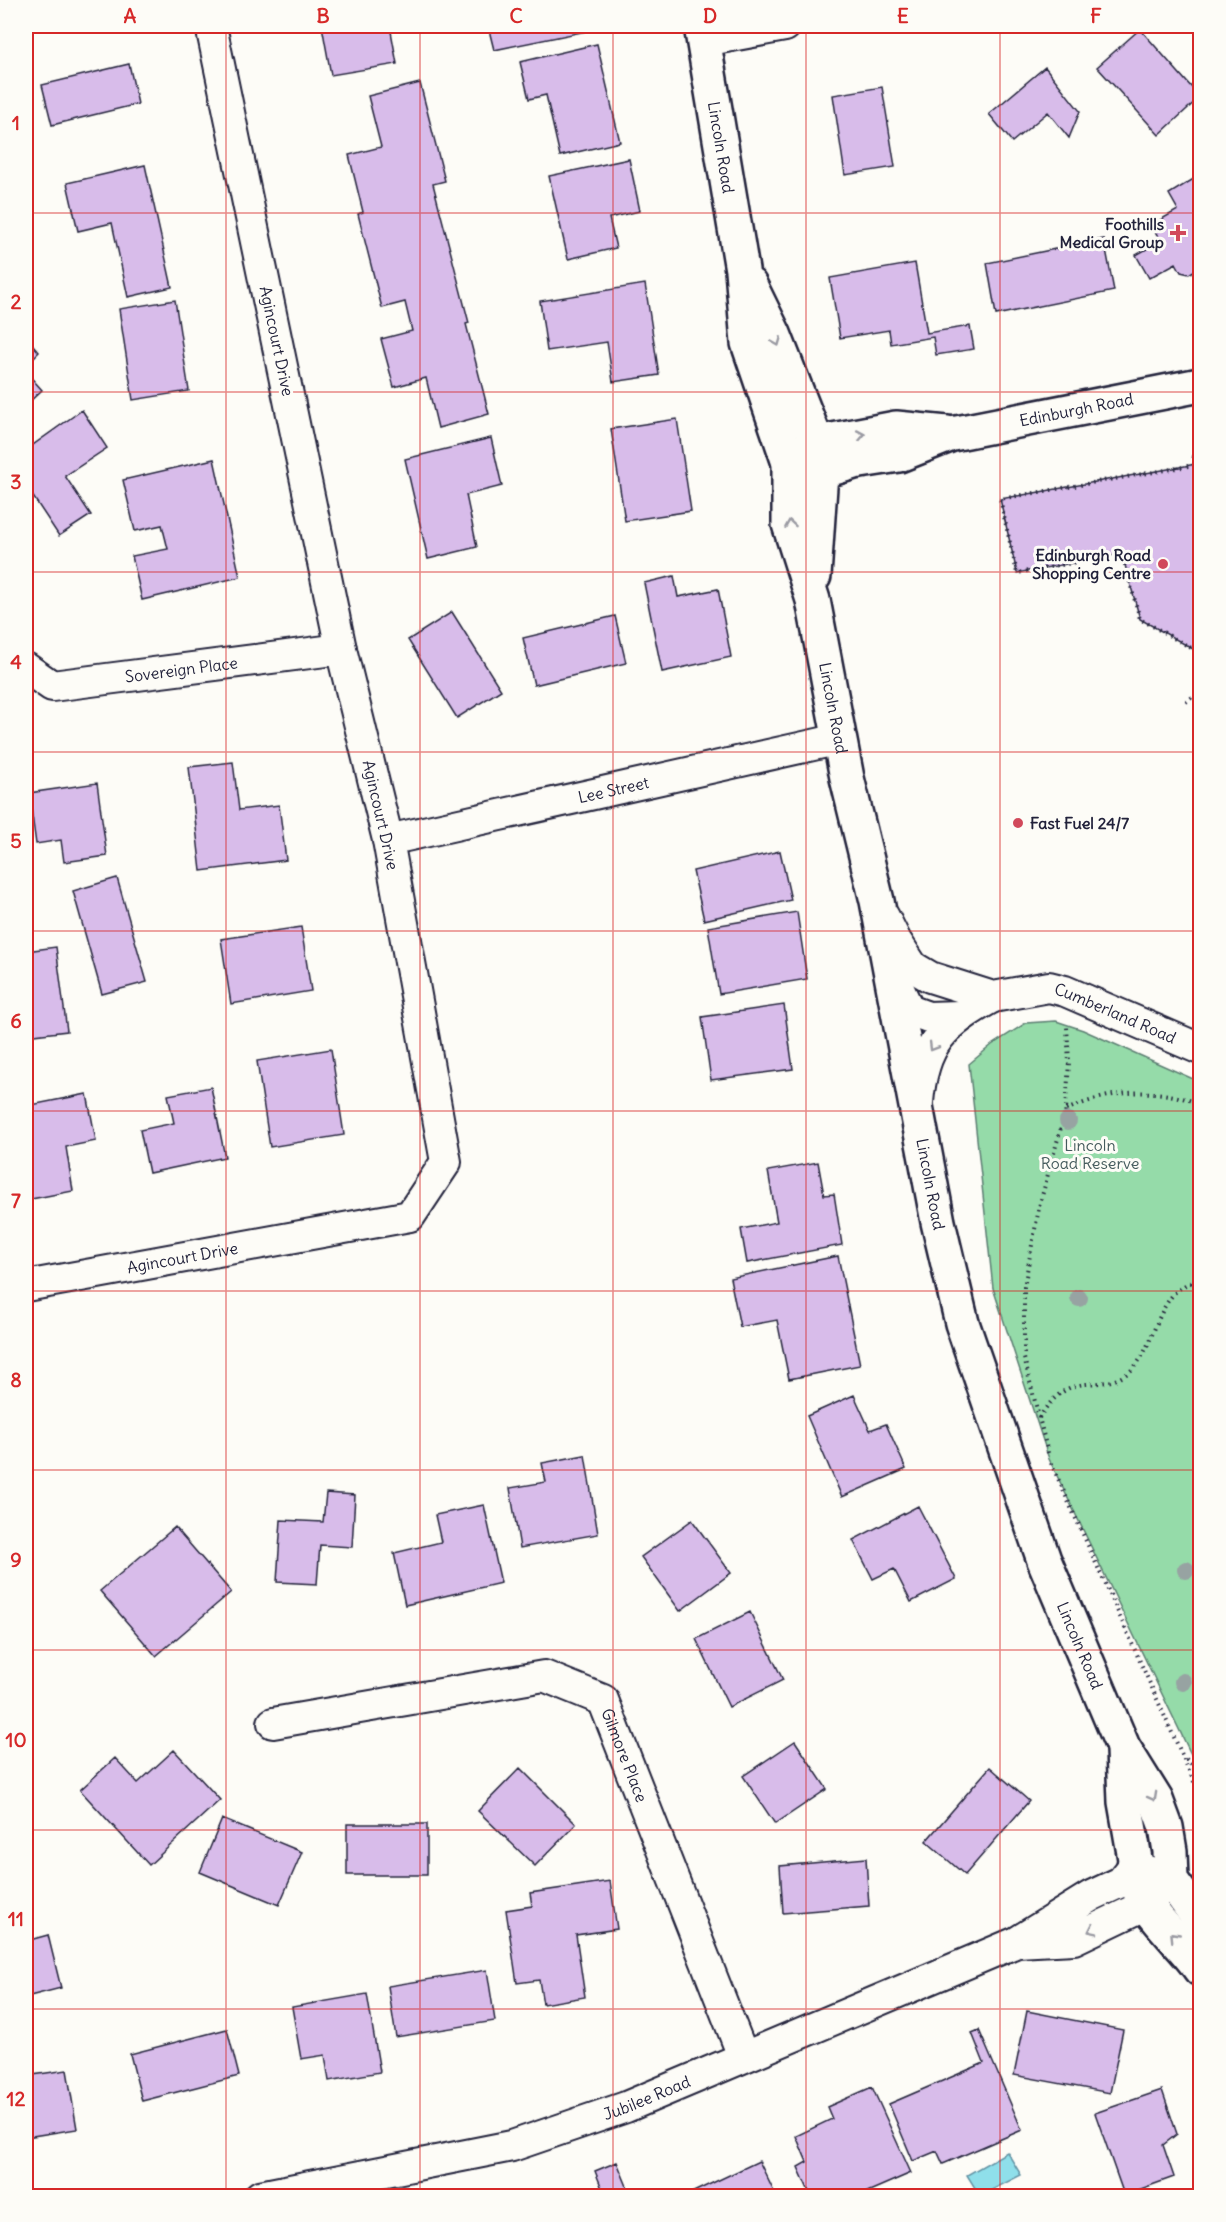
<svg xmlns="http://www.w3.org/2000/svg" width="1226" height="2222" font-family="Delius,sans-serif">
	<rect width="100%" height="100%" fill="#fdfcf7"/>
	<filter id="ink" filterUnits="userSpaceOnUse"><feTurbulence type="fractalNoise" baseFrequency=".0167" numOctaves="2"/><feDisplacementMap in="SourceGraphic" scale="12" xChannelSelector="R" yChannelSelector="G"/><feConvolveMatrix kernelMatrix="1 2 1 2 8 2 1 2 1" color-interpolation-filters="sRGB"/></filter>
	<g filter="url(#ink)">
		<path fill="#95dba9" stroke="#5c7e72" stroke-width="1.5" d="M1056 1021 1083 1030 1200 1082V1773L1049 1459 993 1288 969 1064 993 1044 1026 1023Z"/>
		<path fill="#8fdfea" stroke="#6393a4" stroke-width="1.5" d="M1007 2152 1021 2175 980 2196 967 2175Z"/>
		<path fill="#d8bcea" stroke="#22223b" stroke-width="1.5" d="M322 26H390L397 64 331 75Z
			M488 26H597V29L494 50Z
			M1140 29 1200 97 1159 135 1097 67Z
			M597 44 620 142 560 156 546 95 529 99 520 62Z
			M129 64 138 104 52 125 42 85Z
			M1045 67 1080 111 1069 138 1048 112 1012 142 989 114Z
			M420 83 445 181 433 184 469 323 466 324 489 414 438 428 426 378 394 387 381 339 412 331 405 302 382 308 358 214 363 212 349 155 381 147 368 96Z
			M882 87 895 167 845 175 833 95Z
			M629 159 640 211 609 218 616 248 568 259 549 176Z
			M145 165 172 287 128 297 112 223 78 231 67 183Z
			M1200 175V267L1189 274 1181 272 1176 263 1149 278 1136 255 1161 241 1151 225 1178 210 1169 194Z
			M1104 239 1114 291 996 315 987 263Z
			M915 263 927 333 970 326 974 349 936 355 933 337 891 344 889 330 840 338 830 278Z
			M645 284 659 375 613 382 607 342 547 351 540 301Z
			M175 300 189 391 133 400 119 309Z
			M26 337 39 352 26 365Z
			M26 372 42 390 26 405Z
			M82 410 107 448 65 476 91 515 59 536 26 486V450Z
			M677 419 691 511 625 521 611 429Z
			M491 438 502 486 466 495 477 547 428 559 405 459Z
			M214 459 240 577 142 600 132 556 168 549 162 525 135 531 123 480Z
			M1196 464H1200V653L1140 619 1122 554 1017 573 1000 499Z
			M674 576 678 597 718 589 731 657 662 672 644 583Z
			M452 612 501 690 457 718 408 640Z
			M615 616 626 663 534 685 523 638Z
			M233 762 239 810 279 805 286 860 201 871 189 767Z
			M97 783 107 856 64 862 61 840 36 844 29 793Z
			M780 851 791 900 704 920 693 871Z
			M117 878 147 982 102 994 73 891Z
			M797 912 807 979 719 994 708 927Z
			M301 927 311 991 231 1004 221 939Z
			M56 947 67 1031 26 1036V951Z
			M784 1005 793 1069 711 1080 702 1017Z
			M331 1049 344 1135 270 1147 257 1061Z
			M211 1087 225 1157 149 1173 140 1130 174 1123 168 1095Z
			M87 1094 96 1141 66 1147 73 1191 26 1200V1106Z
			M818 1162 824 1195 834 1194 842 1245 747 1263 741 1229 777 1222 768 1171Z
			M838 1256 860 1365 789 1379 777 1320 740 1327 730 1278Z
			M854 1395 870 1430 886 1424 906 1469 842 1497 807 1416Z
			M585 1455 598 1534 520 1548 510 1488 546 1482 542 1463Z
			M326 1493 355 1495 352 1547 320 1545 317 1584 277 1582 281 1520 323 1522Z
			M484 1505 501 1583 405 1605 394 1553 441 1542 435 1515Z
			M918 1506 956 1579 911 1602 894 1569 873 1579 853 1540Z
			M692 1520 731 1573 680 1611 641 1557Z
			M175 1527 231 1592 156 1656 100 1591Z
			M750 1612 783 1680 729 1707 696 1639Z
			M795 1741 827 1789 775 1824 743 1776Z
			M174 1750 220 1800 149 1865 80 1790 115 1758 138 1783Z
			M990 1767 1029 1801 965 1875 926 1841Z
			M520 1768 576 1824 535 1866 478 1811Z
			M222 1819 302 1852 279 1905 200 1872Z
			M347 1824H427V1875H347Z
			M866 1858 869 1906 783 1913 780 1866Z
			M610 1881 617 1929 576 1935 585 1997 543 2004 539 1980 517 1983 506 1910 532 1906 530 1893Z
			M48 1935 61 1988 26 1997V1941Z
			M487 1970 495 2021 396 2037 388 1986Z
			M367 1994 380 2072 329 2081 325 2055 301 2059 292 2007Z
			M1027 2011 1123 2030 1110 2093 1014 2075Z
			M227 2029 239 2076 142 2101 130 2054Z
			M979 2030 1022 2130 943 2164 937 2151 913 2161 889 2104 984 2063 972 2033Z
			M67 2070 77 2129 26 2137V2076Z
			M872 2087 911 2173 858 2196H811L798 2167 807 2162 796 2136 832 2119 827 2107Z
			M1162 2090 1177 2134 1163 2145 1174 2177 1124 2195 1095 2113Z
			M759 2161 776 2196H688L687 2195Z
			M617 2162 631 2196H605L595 2171Z"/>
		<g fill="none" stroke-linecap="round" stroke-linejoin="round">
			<g stroke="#22223b" stroke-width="34">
				<g id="street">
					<path d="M704 41 785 26"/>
					<path id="s1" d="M26 668 52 686 341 649"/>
					<path id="s2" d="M388 840 840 739"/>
					<path id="s3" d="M884 917 896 941 913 967 930 977 993 997 1049 987 1065 991 1200 1049"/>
					<path d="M894 979 909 1010 928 1017 960 1016"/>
					<path d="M918 1102C923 1043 943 1025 993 997"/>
					<path id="s4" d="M26 1286 410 1216 446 1162 388 840 341 649 211 26"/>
					<path id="s5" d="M273 1723 544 1676 603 1700 743 2056"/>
					<path id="s6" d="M260 2196 512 2146 626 2107 1017 1942 1091 1896 1121 1882 1134 1866 1171 1880 1145 1905 1074 1939 1017 1942"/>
				</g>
			</g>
			<g stroke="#22223b" stroke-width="38">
				<g id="secondary">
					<path id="s7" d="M701 26 742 270 748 343 789 463V524L813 600 847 778 877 901 938 1222 962 1323 1044 1560 1123 1747 1156 1800 1166 1827 1170 1851 1171 1880 1200 1920"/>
					<path d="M750 285 774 334 817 443 821 472 814 576"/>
					<path d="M798 456 817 443 896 428 947 433"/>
					<path id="s8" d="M789 463 821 472 854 462 899 455 952 434 1200 385"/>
					<path d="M1123 1749 1125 1802 1135 1859C1127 1901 1179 1937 1200 1969"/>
				</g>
			</g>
			<path stroke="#22223b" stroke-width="4" stroke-dasharray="1.5 4.5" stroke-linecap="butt" d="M1200 439 1193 456 1200 471
				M1200 464 1000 499 1017 573 1122 554 1140 619 1200 653
				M1186 702 1200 691
				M1066 1110C1111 1090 1154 1086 1200 1104
				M1192 1282 1200 1299
				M1039 1418C1073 1364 1097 1397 1129 1372 1158 1349 1155 1285 1200 1281
				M1048 1453 1024 1358V1287L1040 1203 1066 1110 1069 1062 1067 1027
				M1051 1463 1200 1795
				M1186 1759 1200 1772"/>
			<use href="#street" stroke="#fdfcf7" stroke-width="30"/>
			<use href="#secondary" stroke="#fdfcf7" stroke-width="33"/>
		</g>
		<g fill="#97a3a2">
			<circle cx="1068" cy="1121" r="9"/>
			<circle cx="1079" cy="1298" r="9"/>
			<circle cx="1186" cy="1570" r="9"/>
			<circle cx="1183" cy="1682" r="9"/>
		</g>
		<defs><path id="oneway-chevron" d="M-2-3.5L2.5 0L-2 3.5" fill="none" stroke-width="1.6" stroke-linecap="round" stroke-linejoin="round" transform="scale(1.5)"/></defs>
		<g stroke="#9a9aa2">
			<use href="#oneway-chevron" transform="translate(777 342) rotate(68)"/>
			<use href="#oneway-chevron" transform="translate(861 435) rotate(-11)"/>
			<use href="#oneway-chevron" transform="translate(790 524) rotate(-99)"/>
			<use href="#oneway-chevron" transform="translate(933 1047) rotate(121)"/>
			<use href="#oneway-chevron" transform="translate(1153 1797) rotate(61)"/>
			<use href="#oneway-chevron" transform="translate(1092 1930) rotate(154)"/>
			<use href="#oneway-chevron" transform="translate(1174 1936) rotate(-134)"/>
		</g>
	</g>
	<path fill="none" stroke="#d62828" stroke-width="1.5" stroke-opacity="0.55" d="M226 26V2196M420 26V2196M613 26V2196M806 26V2196M1000 26V2196M26 213H1200M26 392H1200M26 572H1200M26 752H1200M26 931H1200M26 1111H1200M26 1291H1200M26 1470H1200M26 1650H1200M26 1830H1200M26 2009H1200"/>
	<g fill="#d1495b" stroke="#fdfcf7" stroke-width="2">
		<path d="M1175 224h6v6h6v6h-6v6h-6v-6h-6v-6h6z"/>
		<circle cx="1163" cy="564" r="6"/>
		<circle cx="1018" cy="823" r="6"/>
	</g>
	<g text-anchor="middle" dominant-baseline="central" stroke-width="6" stroke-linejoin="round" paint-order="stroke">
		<g font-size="16" fill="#22223b" stroke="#fdfcf7">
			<text stroke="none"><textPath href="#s7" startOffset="123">Lincoln Road</textPath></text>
			<text transform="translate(277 341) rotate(78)">Agincourt Drive</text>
			<text stroke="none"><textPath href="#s8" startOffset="297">Edinburgh Road</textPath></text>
			<text stroke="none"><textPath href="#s1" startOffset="162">Sovereign Place</textPath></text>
			<text stroke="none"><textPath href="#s7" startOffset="698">Lincoln Road</textPath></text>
			<text stroke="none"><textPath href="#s2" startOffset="231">Lee Street</textPath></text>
			<text transform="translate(381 815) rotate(77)">Agincourt Drive</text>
			<text stroke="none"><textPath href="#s3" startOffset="272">Cumberland Road</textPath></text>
			<text stroke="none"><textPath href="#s7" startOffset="1184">Lincoln Road</textPath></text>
			<text stroke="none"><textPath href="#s4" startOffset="159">Agincourt Drive</textPath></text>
			<text stroke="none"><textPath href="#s7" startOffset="1670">Lincoln Road</textPath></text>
			<text stroke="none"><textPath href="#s5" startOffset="398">Gilmore Place</textPath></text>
			<text stroke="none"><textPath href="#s6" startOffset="400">Jubilee Road</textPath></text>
		</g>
		<g font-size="16" font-weight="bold" fill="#22223b" stroke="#fdfcf7" text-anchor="end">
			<text x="1164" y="224">Foothills<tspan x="1164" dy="18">Medical Group</tspan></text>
			<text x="1151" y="555">Edinburgh Road<tspan x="1151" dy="18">Shopping Centre</tspan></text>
			<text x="1030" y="823" text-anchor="start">Fast Fuel 24/7</text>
		</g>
		<g font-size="16" fill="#445a5c" stroke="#fdfcf7">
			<text x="1090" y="1145">Lincoln<tspan x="1090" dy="18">Road Reserve</tspan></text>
		</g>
	</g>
	<rect width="1226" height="2222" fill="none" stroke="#fdfcf7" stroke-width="66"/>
	<rect x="33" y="33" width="1160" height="2156" fill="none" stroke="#d62828" stroke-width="2"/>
	<g font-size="20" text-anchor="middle" font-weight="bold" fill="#d62828">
		<text x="130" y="23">A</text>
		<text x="323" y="23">B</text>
		<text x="516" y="23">C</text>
		<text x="710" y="23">D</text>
		<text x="903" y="23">E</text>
		<text x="1096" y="23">F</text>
		<text x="16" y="130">1</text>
		<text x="16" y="309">2</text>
		<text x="16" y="489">3</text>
		<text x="16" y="669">4</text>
		<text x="16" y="848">5</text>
		<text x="16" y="1028">6</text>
		<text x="16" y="1208">7</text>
		<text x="16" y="1387">8</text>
		<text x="16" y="1567">9</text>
		<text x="16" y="1747">10</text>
		<text x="16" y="1926">11</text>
		<text x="16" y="2106">12</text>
	</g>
</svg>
